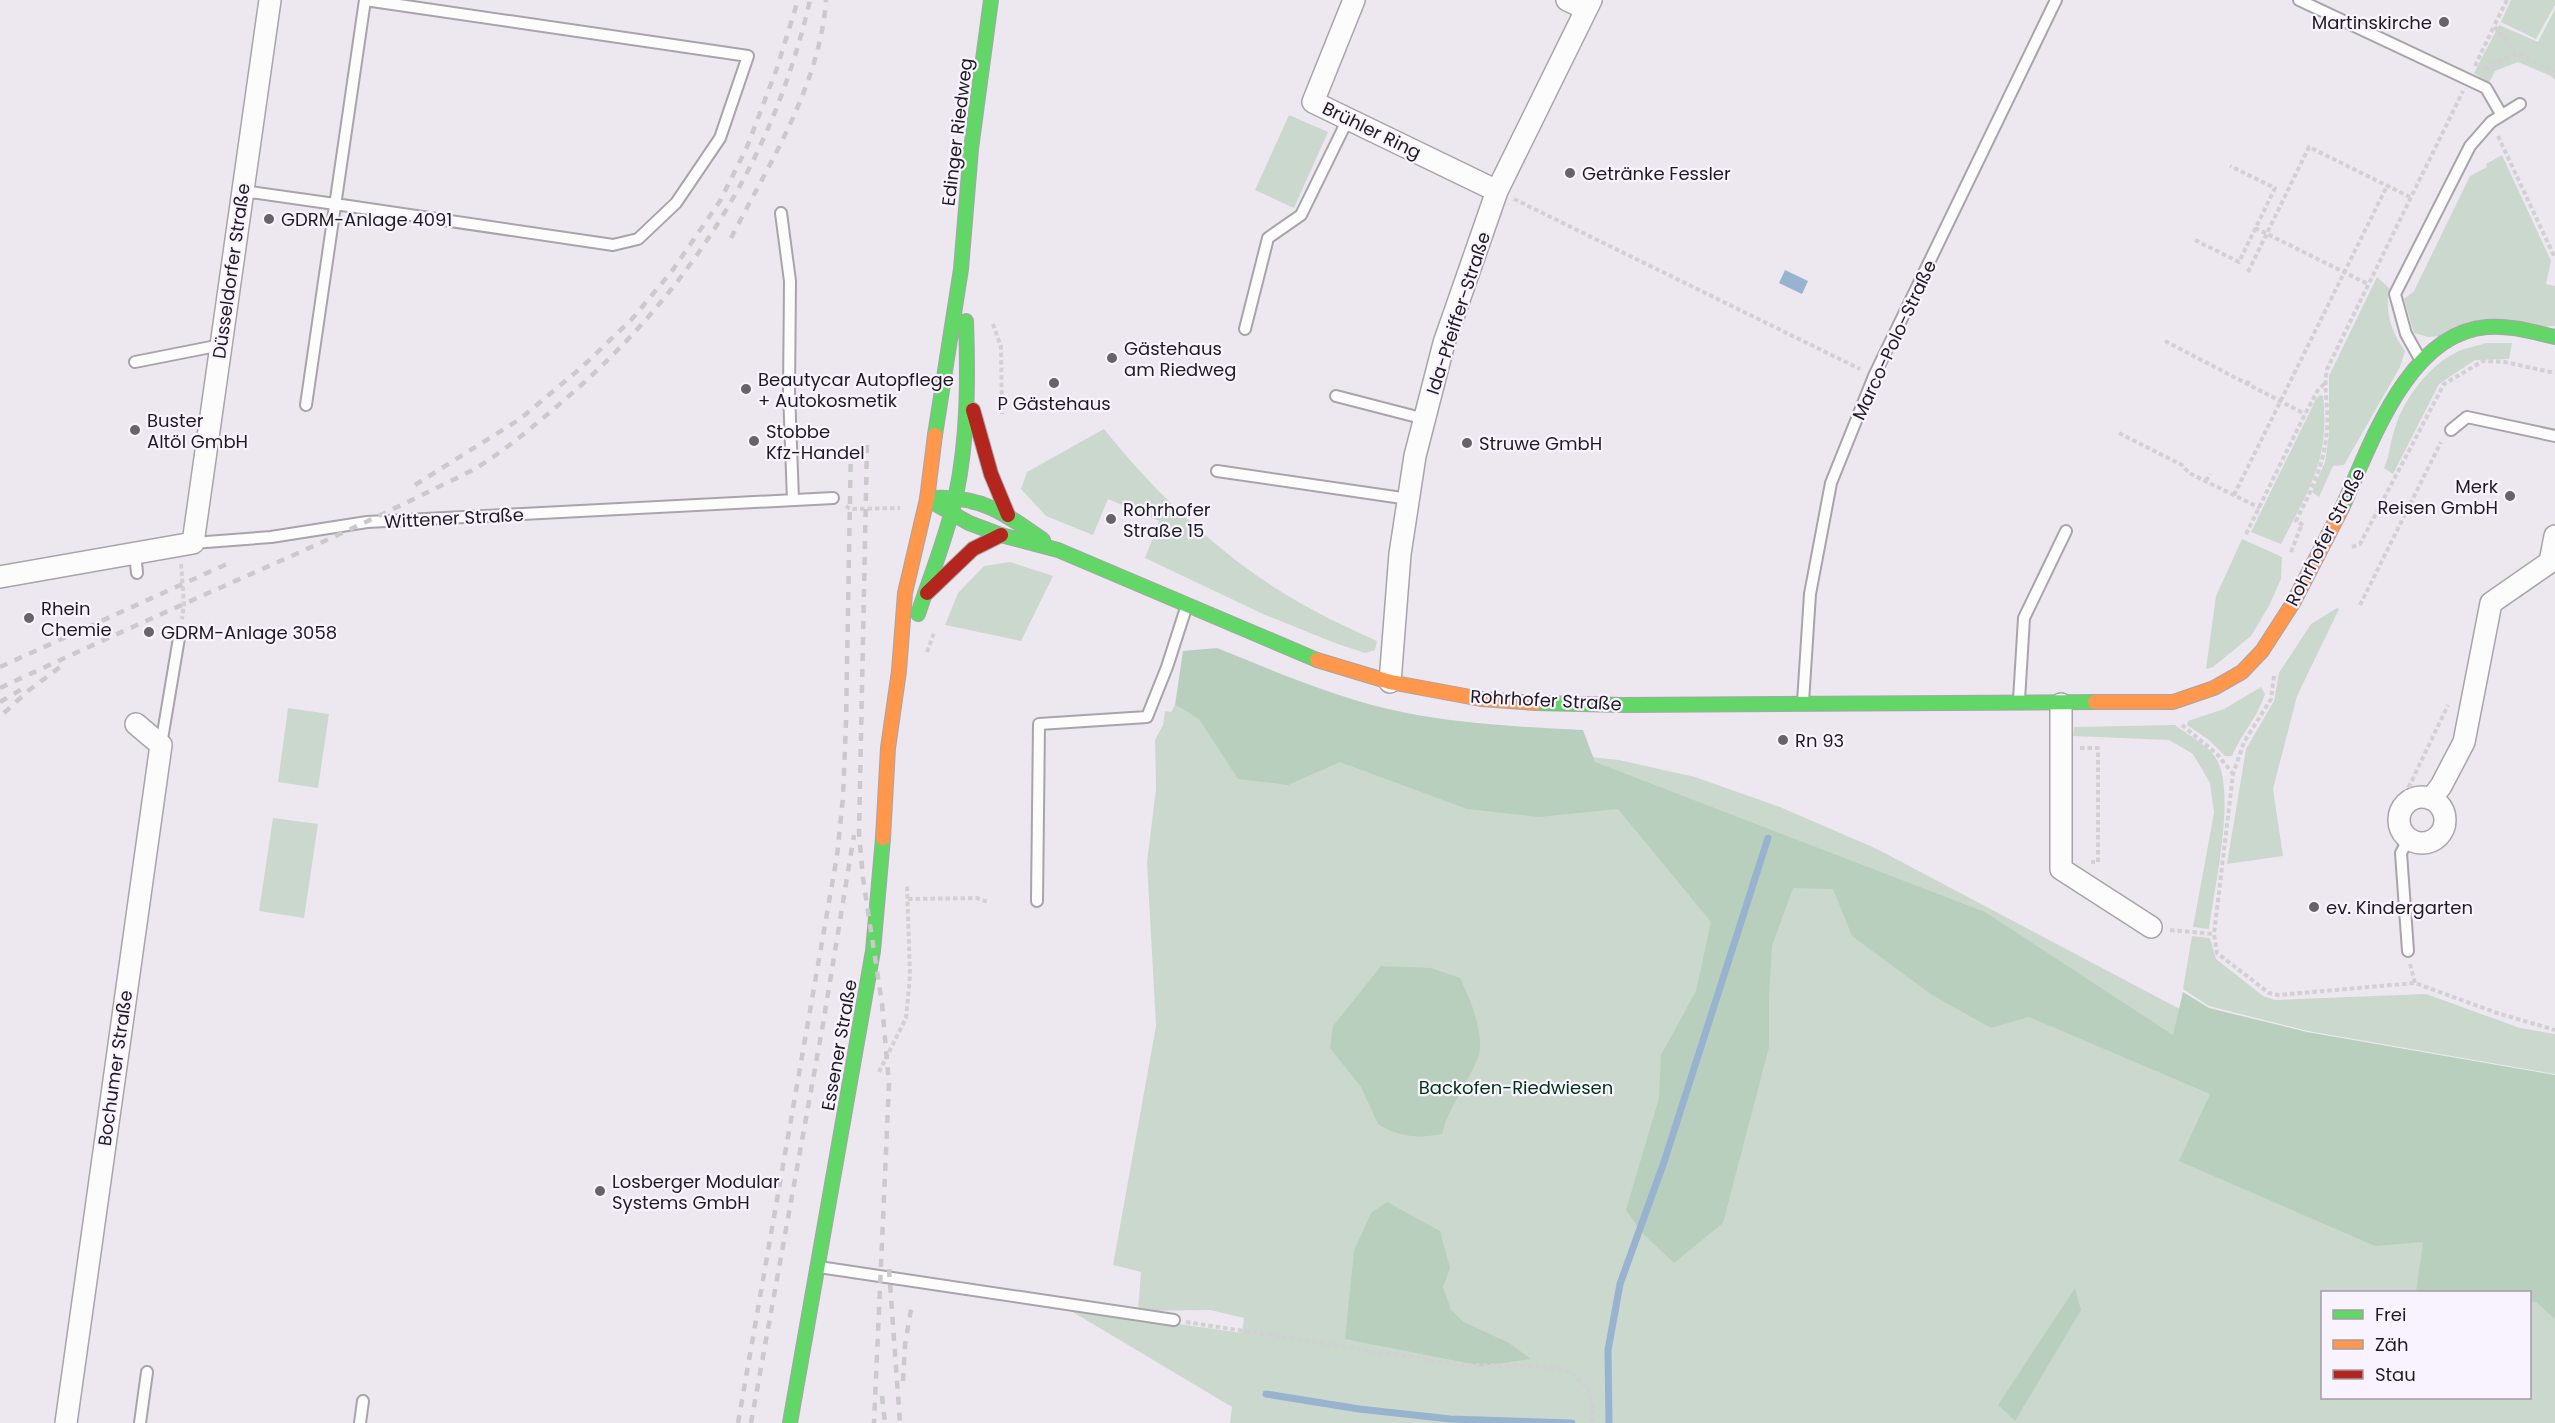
<svg xmlns="http://www.w3.org/2000/svg" width="2555" height="1423" font-family="Poppins,sans-serif">
	<rect width="100%" height="100%" fill="#ede8f0"/>
	<path fill="#cbd8ce" fill-rule="evenodd" d="M2511 0H2555V5L2536 39 2501 22Z
		M2555 9V80L2551 76 2518 62 2495 71 2489 83 2474 73 2499 25 2538 42Z
		M1289 115 1328 132 1294 208 1255 190Z
		M2502 155 2551 261 2546 284 2555 286V326L2428 337 2414 333 2404 299 2414 291 2470 176 2487 167 2486 164Z
		M2377 277 2389 288C2385 313 2391 331 2405 351L2400 367 2344 465 2333 466 2319 497 2312 492 2325 462 2329 435V376Z
		M2486 343H2512L2509 359 2475 360 2439 384 2393 474 2384 468C2390 455 2390 441 2395 428 2404 398 2430 364 2459 351 2468 347 2478 346 2486 343Z
		M2320 395 2323 396C2330 461 2309 489 2281 544L2251 532 2316 399Z
		M1104 429C1161 500 1231 566 1311 609 1333 621 1355 631 1377 641L1375 650 1365 653 1335 643 1263 614 1145 558 1159 521 1108 499 1093 535 1046 516 1021 489 1027 472Z
		M2242 539 2282 557 2281 579 2269 606 2251 636 2213 667 2206 669 2216 596Z
		M1010 562 1053 576 1021 641 945 625 958 593 984 566Z
		M2337 608 2339 609 2297 696 2273 789 2283 856 2227 864 2246 749 2274 701 2279 673 2311 624Z
		M2261 687 2265 694C2258 717 2241 734 2232 756H2225L2209 740 2187 725 2188 721 2224 709Z
		M1175 705 1190 714 1619 760 1695 777 1780 807 1877 849 2420 1136 2555 1256V1423H1230L1232 1407 1066 1308 1242 1333 1244 1318 1210 1310 1138 1311 1141 1272 1113 1265 1156 1026 1147 862 1156 789 1155 740 1163 725 1165 711 1171 712ZM2322 1292H2530V1398H2322Z
		M288 708 329 714 318 788 278 782Z
		M2175 725C2188 735 2210 746 2217 760 2236 795 2214 888 2209 929L2193 927 2214 813 2210 783 2193 754 2169 740 2073 736 2074 727Z
		M273 818 318 824 304 918 259 911Z
		M2192 936 2210 938 2216 959 2263 996 2275 1000 2426 994 2520 1028 2555 1034V1074L2308 1031 2209 1006 2183 989Z"/>
	<path fill="#b9cfbe" d="M1217 648C1277 672 1338 699 1402 712 1462 724 1522 727 1583 730L1595 762 1985 912 2173 1035 2183 992 2209 1008 2307 1032 2555 1075V1319L2536 1302 2530 1301V1292H2416L2423 1242 2375 1246 2179 1161 2210 1094 2029 1017 1991 1028 1932 995 1852 936 1833 889 1793 888 1772 946 1769 998V1047L1723 1223 1674 1263 1641 1232 1626 1210 1659 1098 1661 1055 1696 991 1711 922 1618 809 1539 817 1467 809 1340 762 1288 785 1238 779 1199 719 1175 705 1183 651Z
		M1381 966 1431 968 1460 978C1470 998 1486 1037 1478 1058 1467 1085 1449 1106 1442 1134 1418 1139 1399 1137 1378 1124L1361 1087 1330 1048 1333 1026Z
		M1387 1202 1440 1231 1450 1268 1443 1287 1451 1310 1464 1322 1509 1343 1531 1359 1482 1366 1345 1339 1354 1251 1371 1213Z
		M2075 1288 2081 1310 2015 1421 1998 1405Z"/>
	<path fill="#98b3d0" d="M1785 270 1808 281 1802 294 1779 283Z"/>
	<g fill="none" stroke-linecap="round" stroke-linejoin="round">
		<path stroke="#98b3d0" stroke-width="7" d="M1266 1394 1359 1409 1450 1419 1572 1423
			M1609 1423 1608 1350 1620 1284 1664 1162 1768 838"/>
		<g stroke="#a8a4aa" stroke-width="14">
			<path id="lane" d="M2299 0 2486 88 2501 114
				M243 191 335 204 613 245 638 239 676 203 720 138 748 56 365 0 306 405
				M781 213 790 281 789 392 793 500
				M1245 329 1268 238 1301 215 1348 119
				M2420 359 2406 334 2395 294 2470 146 2491 122 2520 104
				M135 362 221 345
				M1336 396 1425 419
				M2451 430 2467 417 2555 436
				M1217 471 1409 499
				M193 543 271 537 367 522 833 498
				M135 553 137 573
				M2019 700 2024 618 2066 531
				M1803 702 1810 594 1831 483 1874 376 2056 0
				M161 745 180 632
				M1037 901 1039 724 1147 717 1167 667 1186 608
				M2408 951 2401 853 2409 838
				M819 1267 1174 1320
				M140 1423 147 1372
				M360 1423 363 1401"/>
		</g>
		<g stroke="#a8a4aa" stroke-width="24">
			<path id="street" d="M1354 0 1313 102 1497 191
				M1567 0 1586 9
				M0 577 193 543 270 0
				M1390 682 1400 554 1415 456 1444 343 1497 191 1591 0
				M2061 704V869L2151 927
				M2399 820a23 23 0 1 1 46 0a23 23 0 1 1-46 0Z
				M2431 799 2441 786 2464 742 2491 603 2550 562 2555 536
				M66 1423 161 745 136 724"/>
		</g>
		<g stroke="#a8a4aa" stroke-width="16">
			<path id="fast" d="M935 435 961 269 971 149 991 0
				M935 498C982 496 1006 514 1043 540
				M927 499 969 523 1001 535 1058 550 1317 660
				M2342 508C2370 447 2407 333 2487 327 2510 325 2533 332 2555 337
				M918 614C931 575 947 536 956 495 968 438 968 379 966 321
				M1536 703 1624 705 2095 702
				M790 1423 873 951 883 838"/>
		</g>
		<g stroke="#a8a4aa" stroke-width="16">
			<path id="slow" d="M1317 660 1390 682 1481 699 1536 703
				M2095 702H2173L2214 688 2242 672 2262 651 2293 603 2342 508
				M883 838 888 748 899 671 905 593 927 499 935 435"/>
		</g>
		<g stroke="#a8a4aa" stroke-width="16">
			<path id="jam" d="M973 410 991 474 1008 515
				M927 593 973 549 1001 535"/>
		</g>
		<path stroke="#d2d0d3" stroke-width="4" stroke-dasharray="4.5 3" stroke-linecap="butt" d="M2507 0 2494 26 2516 53 2555 72
			M2475 66 2494 26
			M2485 69 2516 53
			M2498 136 2555 258
			M1514 199 1860 369
			M2255 228 2368 284
			M2195 240 2239 262 2275 188 2230 166
			M2248 272 2309 147 2410 197
			M993 324 1001 347 1002 414
			M2165 341 2305 414
			M2247 385 2250 379
			M2119 433 2182 465 2189 473 2260 508
			M2206 481 2210 474
			M2234 495 2387 186
			M846 506 850 509 900 508
			M2303 525 2296 521C2311 491 2325 463 2327 429 2329 408 2323 391 2327 369L2463 91
			M2246 534 2305 414 2318 390 2324 384
			M2352 547 2360 544 2444 384 2483 361 2505 362 2555 373
			M2291 552 2302 524
			M181 564 184 604 182 619
			M2360 605 2441 442
			M927 652 934 633
			M2274 676 2271 699 2244 742 2233 774 2214 934 2217 953 2269 993 2278 995 2415 983 2497 1013 2555 1030
			M2182 725 2217 754 2233 774
			M2080 748H2098V862H2091
			M2410 801 2406 793 2448 705
			M908 899 977 898 988 902
			M2170 930 2214 934
			M2410 964 2415 983
			M879 1072 906 1018 910 976 907 885
			M1186 1322 1462 1365 1542 1366 1570 1372 1588 1388 1593 1406 1592 1423"/>
		<use href="#lane" stroke="#fcfcfd" stroke-width="10"/>
		<use href="#street" stroke="#fcfcfd" stroke-width="21"/>
		<use href="#fast" stroke="#63d668" stroke-width="14"/>
		<use href="#slow" stroke="#ff974d" stroke-width="14"/>
		<use href="#jam" stroke="#b3261e" stroke-width="14"/>
		<path stroke="#cac9cb" stroke-width="4.5" stroke-dasharray="8 8" stroke-linecap="butt" d="M731 238C769 164 820 85 826 0
			M867 445 859 833 863 878 882 1004 889 1084 874 1423
			M415 485 520 419 582 367 632 319 672 271 720 201 747 147 777 68 798 0
			M0 667 229 563
			M0 688C98 642 197 598 296 554 340 534 384 514 428 492 444 484 462 476 478 467 508 448 535 425 562 402 687 295 773 162 810 0
			M0 702 22 689
			M4 713 28 691 60 667
			M889 1269 900 1423
			M903 1381 905 1345 912 1304
			M882 1396 885 1423
			M738 1423 837 856 843 797 846 722 851 443
			M751 1423 823 1024 854 835"/>
	</g>
	<g fill="#676369" stroke="#f9f3ff" stroke-width="2">
		<circle cx="2444" cy="22" r="6"/>
		<circle cx="1570" cy="173" r="6"/>
		<circle cx="269" cy="219" r="6"/>
		<circle cx="1112" cy="358" r="6"/>
		<circle cx="1054" cy="383" r="6"/>
		<circle cx="746" cy="389" r="6"/>
		<circle cx="135" cy="430" r="6"/>
		<circle cx="754" cy="441" r="6"/>
		<circle cx="1467" cy="443" r="6"/>
		<circle cx="2510" cy="496" r="6"/>
		<circle cx="1111" cy="519" r="6"/>
		<circle cx="29" cy="618" r="6"/>
		<circle cx="149" cy="632" r="6"/>
		<circle cx="1783" cy="740" r="6"/>
		<circle cx="2314" cy="907" r="6"/>
		<circle cx="600" cy="1191" r="6"/>
	</g>
	<g text-anchor="middle" dominant-baseline="central" stroke-width="4.5" stroke-linejoin="round" paint-order="stroke">
		<g font-size="18" fill="#1f1c21" stroke="#f9f3ff" text-anchor="start">
			<text x="2432" y="22" text-anchor="end">Martinskirche</text>
			<text x="1582" y="173">Getränke Fessler</text>
			<text x="281" y="219">GDRM-Anlage 4091</text>
			<text x="1124" y="348">Gästehaus<tspan x="1124" dy="21">am Riedweg</tspan></text>
			<text x="758" y="379">Beautycar Autopflege<tspan x="758" dy="21">+ Autokosmetik</tspan></text>
			<text x="1054" y="403" text-anchor="middle">P Gästehaus</text>
			<text x="147" y="420">Buster<tspan x="147" dy="21">Altöl GmbH</tspan></text>
			<text x="766" y="431">Stobbe<tspan x="766" dy="21">Kfz-Handel</tspan></text>
			<text x="1479" y="443">Struwe GmbH</text>
			<text x="2498" y="486" text-anchor="end">Merk<tspan x="2498" dy="21">Reisen GmbH</tspan></text>
			<text x="1123" y="509">Rohrhofer<tspan x="1123" dy="21">Straße 15</tspan></text>
			<text x="41" y="608">Rhein<tspan x="41" dy="21">Chemie</tspan></text>
			<text x="161" y="632">GDRM-Anlage 3058</text>
			<text x="1795" y="740">Rn 93</text>
			<text x="2326" y="907">ev. Kindergarten</text>
			<text x="612" y="1181">Losberger Modular<tspan x="612" dy="21">Systems GmbH</tspan></text>
		</g>
		<g font-size="18" fill="#1f1c21" stroke="#f9f3ff">
			<text transform="translate(1372 130) rotate(26)">Brühler Ring</text>
			<text transform="translate(957 132) rotate(-83)">Edinger Riedweg</text>
			<text transform="translate(231 271) rotate(-82)">Düsseldorfer Straße</text>
			<text transform="translate(1458 313) rotate(-72)">Ida-Pfeiffer-Straße</text>
			<text transform="translate(1894 340) rotate(-65)">Marco-Polo-Straße</text>
			<text transform="translate(454 518) rotate(-3)">Wittener Straße</text>
			<text transform="translate(2325 537) rotate(-63)">Rohrhofer Straße</text>
			<text transform="translate(1546 700) rotate(3)">Rohrhofer Straße</text>
			<text transform="translate(839 1045) rotate(-80)">Essener Straße</text>
			<text transform="translate(115 1068) rotate(-82)">Bochumer Straße</text>
		</g>
		<g font-size="18" fill="#003410" stroke="#f9f3ff">
			<text x="1516" y="1087">Backofen-Riedwiesen</text>
		</g>
	</g>
	<rect x="2321" y="1291" width="210" height="108" fill="#f9f3ff" stroke="#a29da6" stroke-width="1.5"/>
	<rect x="2333" y="1310" width="30" height="9" fill="#63d668" stroke="#a29da6" stroke-width="1.5"/>
	<text x="2375" y="1321" font-size="18" fill="#1f1c21">Frei</text>
	<rect x="2333" y="1340" width="30" height="9" fill="#ff974d" stroke="#a29da6" stroke-width="1.5"/>
	<text x="2375" y="1351" font-size="18" fill="#1f1c21">Zäh</text>
	<rect x="2333" y="1370" width="30" height="9" fill="#b3261e" stroke="#a29da6" stroke-width="1.5"/>
	<text x="2375" y="1381" font-size="18" fill="#1f1c21">Stau</text>
</svg>
